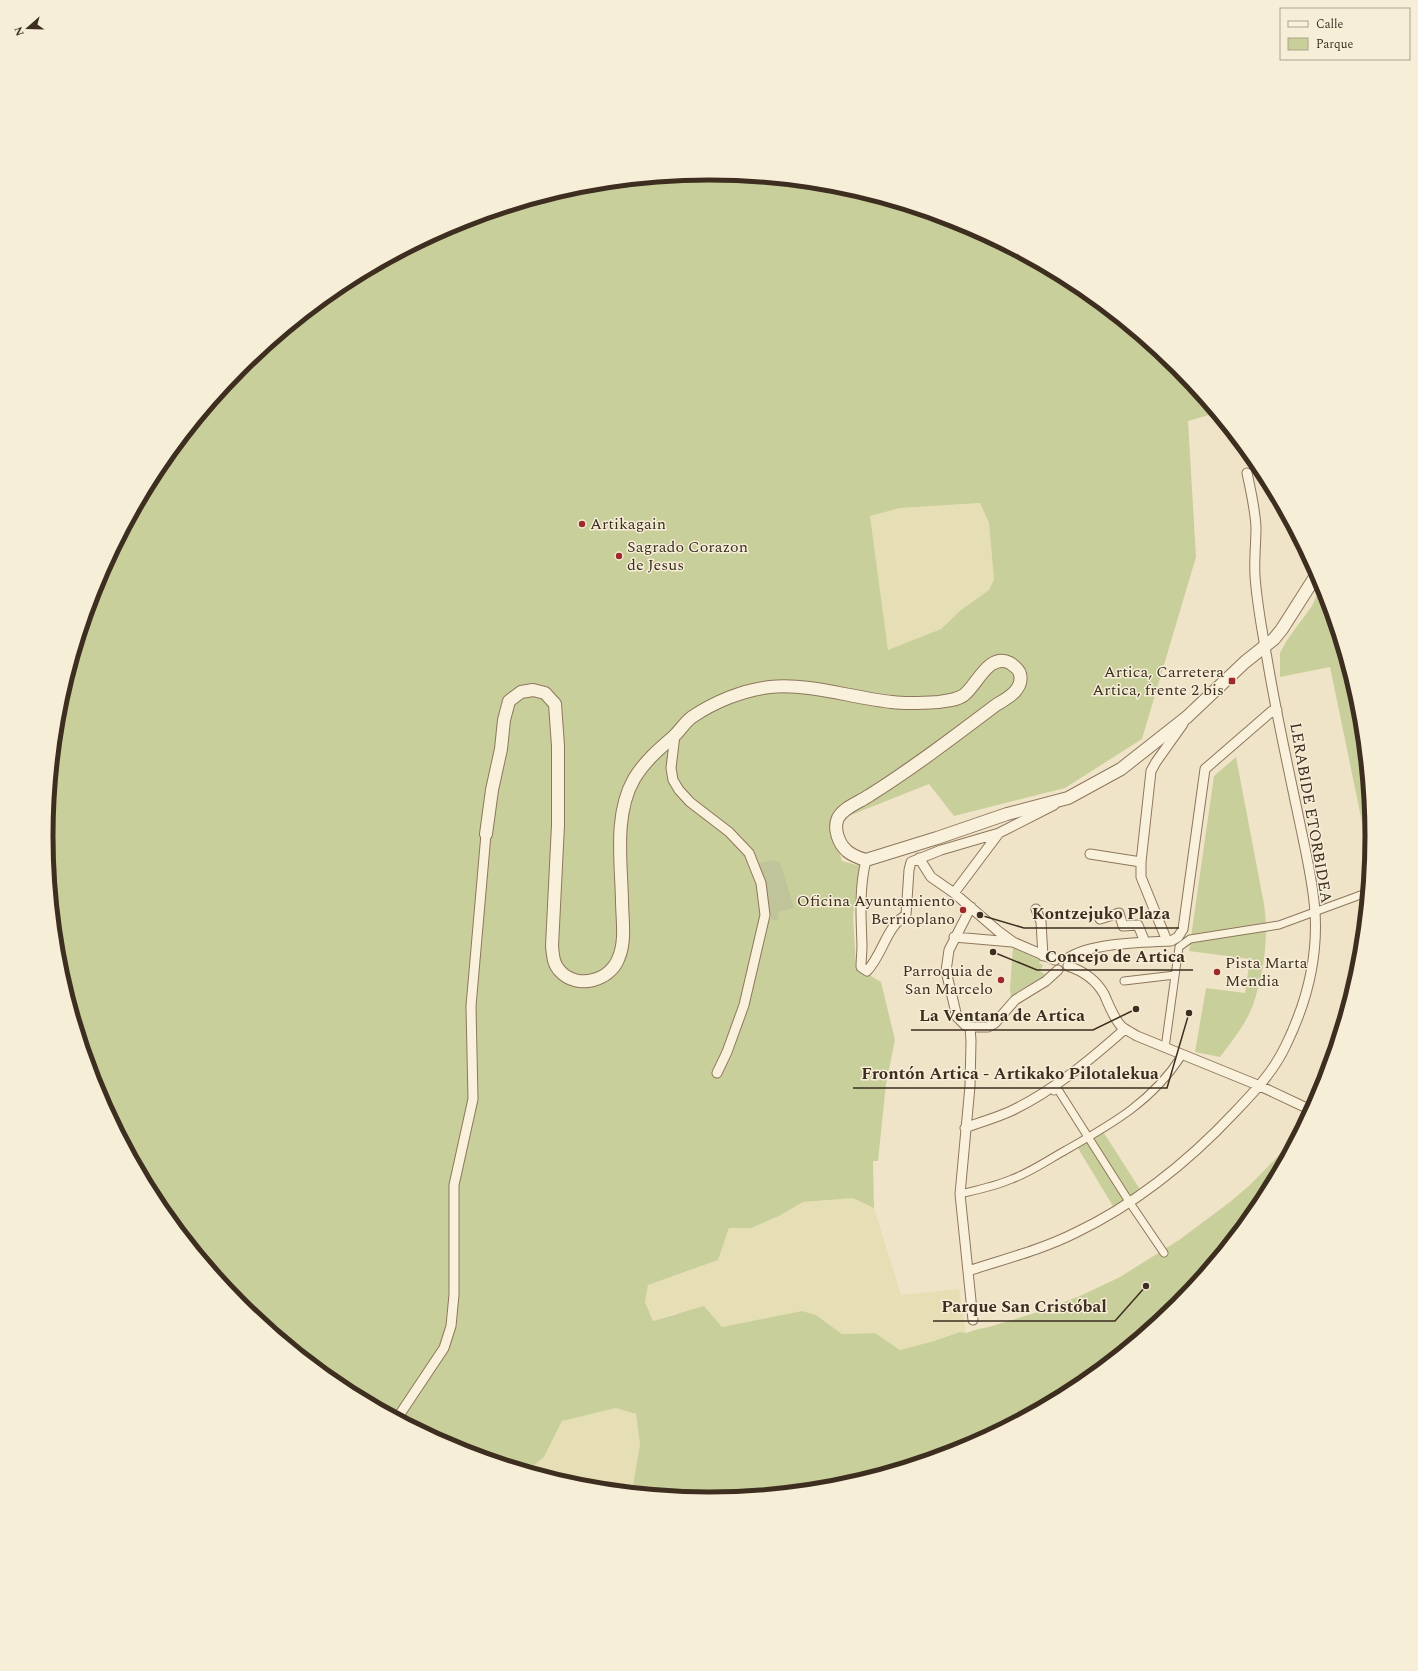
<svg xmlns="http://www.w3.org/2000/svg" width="1418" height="1671" font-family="Spectral,serif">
	<rect width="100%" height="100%" fill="#f0e4c8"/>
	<path fill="#e6deb5" d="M981 503 989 523 994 579 989 590 961 610 941 629 888 650 870 515 900 508Z
		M853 1198 874 1208 901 1295 959 1289 966 1333 960 1332 934 1341 900 1350 875 1333 842 1334 816 1315 802 1311 722 1327 676 1313 653 1321 645 1302 648 1285 718 1260 729 1228H751L779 1216 803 1202Z
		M616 1408 636 1414 640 1445 632 1491 579 1486 528 1470 544 1457 562 1421Z"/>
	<path fill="#c9cf9b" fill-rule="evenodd" d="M709 173 839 185 963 223 1078 284 1178 367 1216 413 1188 421 1196 557 1142 739 1065 788 954 816 929 784 831 823 842 861 860 866 853 916 856 967 881 982 895 1040 886 1084 878 1161H873L874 1208 853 1198 803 1202 779 1216 751 1228H729L718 1260 648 1285 645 1302 653 1321 704 1306 722 1327 802 1311 816 1315 842 1334 875 1333 900 1350 934 1341 960 1332 966 1333 975 1330 992 1326 1035 1313 1080 1296 1120 1277 1179 1240 1230 1202 1251 1184 1282 1152 1303 1125 1260 1204 1178 1304 1077 1387 963 1448 838 1486 709 1498 632 1491 640 1445 636 1414 616 1408 562 1421 544 1457 528 1470 455 1448 340 1387 240 1304 158 1204 96 1089 59 965 46 835 59 706 97 582 158 467 240 367 341 284 455 223 580 185ZM980 503 989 523 994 579 989 590 961 610 941 629 888 650 870 516 900 508Z
		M1322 584 1359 706 1372 836 1370 861 1330 667 1280 677V653L1287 640 1312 606Z
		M1236 757 1264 904C1269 938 1264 972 1253 1005 1246 1024 1232 1041 1220 1057L1195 1052 1206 988 1245 993 1250 959 1189 951 1214 776Z
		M1013 946 1042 958 1039 963 1043 965 1040 971 1046 975 1011 996 1010 989Z
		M1102 1130 1143 1194 1116 1211 1076 1145Z"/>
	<path fill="#bfc49a" d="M770 860 780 862 794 908 778 912 779 920H772L759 864Z"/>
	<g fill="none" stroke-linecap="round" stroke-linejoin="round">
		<g stroke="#8d765c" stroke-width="9">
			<path id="pedestrian" d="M1124 981 1175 975
				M1165 1048 1179 947 1190 939 1279 925 1366 893
				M1052 1088 1054 1091 1057 1088 1130 1203 1164 1253
				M960 1194C977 1190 996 1186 1012 1179 1031 1172 1048 1160 1066 1150 1112 1124 1153 1101 1182 1055"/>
		</g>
		<g stroke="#8d765c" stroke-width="11">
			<path id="minor" d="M675 735 671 768 673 780 679 790 690 802 729 832 749 853 761 883 765 915 744 1005 727 1052 717 1073
				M1090 854 1141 862
				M919 858 931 877 954 893 998 931 1013 942 1055 960
				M866 860C859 889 861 916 862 945 862 953 861 960 861 967L867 971C883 954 886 927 906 915L909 870 911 862 941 850 999 833 1054 805
				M954 893 999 833
				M971 907 949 950 946 971 957 1017 965 1025 970 1027H988L995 1023 1015 1000 1046 981 1058 970
				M1036 909 1041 922 1043 956
				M1100 919 1119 913 1123 926 1138 925 1145 942
				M954 937 1012 942
				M1167 941 1141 877V862L1151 771 1156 762 1183 724
				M1067 959C1088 943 1144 942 1171 941L1178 937 1183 929 1205 769 1272 711 1277 710
				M1068 966C1083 971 1096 980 1104 994 1109 1005 1113 1017 1121 1026 1126 1030 1132 1033 1137 1036L1260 1086 1311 1110
				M970 1027 971 1041 970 1086 960 1194 973 1320
				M965 1128C980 1122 996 1118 1011 1111 1053 1091 1090 1060 1125 1029
				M968 1271C1004 1259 1041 1250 1075 1233 1136 1204 1189 1161 1235 1112 1255 1091 1274 1071 1286 1045 1306 1004 1318 958 1315 912 1313 882 1306 853 1300 824 1289 771 1277 718 1268 664 1263 635 1257 606 1255 576 1254 560 1256 543 1256 527 1255 509 1251 491 1247 473
				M398 1417 444 1348 451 1326 454 1295V1185L473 1099 471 1006 486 834"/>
		</g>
		<g stroke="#8d765c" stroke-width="14">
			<path id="tertiary" d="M486 834 492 790 501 749 504 720 509 701 521 692 533 690 545 693 555 704 558 746V825L552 946C553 955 553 964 560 971 577 990 611 981 619 957 626 940 622 918 622 900 621 860 614 814 634 779 644 762 659 749 673 737 680 731 684 723 692 717 714 702 743 690 770 687 811 683 852 698 892 702 907 704 923 703 938 702 947 701 957 700 964 695 977 685 989 652 1010 663 1014 666 1019 669 1020 674 1024 690 1006 699 996 705 955 736 913 768 870 795 860 802 844 807 838 818 833 829 839 844 847 851 853 856 859 858 866 860L937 838 1007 814 1068 798 1121 769 1187 717 1245 662 1274 639 1282 629 1317 574"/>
		</g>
		<use href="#pedestrian" stroke="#faf1dc" stroke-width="7"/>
		<use href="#minor" stroke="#faf1dc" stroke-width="9"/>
		<use href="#tertiary" stroke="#faf1dc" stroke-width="12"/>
	</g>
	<g fill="#9e2a2b" stroke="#f7eed8" stroke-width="1.5">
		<circle cx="582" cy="524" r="4"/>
		<circle cx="619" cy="556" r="4"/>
		<rect x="1228" y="677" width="8" height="8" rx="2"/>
		<circle cx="963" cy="910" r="4"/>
		<circle cx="1217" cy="972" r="4"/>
		<circle cx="1001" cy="980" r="4"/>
	</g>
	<g text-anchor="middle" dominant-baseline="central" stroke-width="3" stroke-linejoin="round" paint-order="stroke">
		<g font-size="16" fill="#3d2e20" stroke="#f7eed8" text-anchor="start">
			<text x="590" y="524">Artikagain</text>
			<text x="627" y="547">Sagrado Corazon<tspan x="627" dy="18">de Jesus</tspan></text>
			<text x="1224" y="672" text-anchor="end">Artica, Carretera<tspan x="1224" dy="18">Artica, frente 2 bis</tspan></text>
			<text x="955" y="901" text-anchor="end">Oficina Ayuntamiento<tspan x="955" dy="18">Berrioplano</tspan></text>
			<text x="1225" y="963">Pista Marta<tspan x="1225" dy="18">Mendia</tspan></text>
			<text x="993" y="971" text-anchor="end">Parroquia de<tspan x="993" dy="18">San Marcelo</tspan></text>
		</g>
		<g font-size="16" fill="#3d2e20" stroke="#f7eed8">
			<text transform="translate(1311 813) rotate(80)">LERABIDE ETORBIDEA</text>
		</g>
	</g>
	<path d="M0 0H1418V1671H0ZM53 836a656 656 0 1 1 1312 0a656 656 0 1 1-1312 0Z" fill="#f7eed8" fill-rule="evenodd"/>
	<path fill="none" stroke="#3d2e20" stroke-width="5" d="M53 836a656 656 0 1 1 1312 0a656 656 0 1 1-1312 0Z"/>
	<path fill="none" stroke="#3d2e20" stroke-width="1.5" d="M980 915L1024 928H1179M993 952L1037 970H1193M1136 1009L1093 1030H911M1189 1013L1167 1088H853M1146 1286L1115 1321H933"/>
	<g fill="#3d2e20" stroke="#f7eed8" stroke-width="1.5">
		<circle cx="980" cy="915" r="4"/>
		<circle cx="993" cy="952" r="4"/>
		<circle cx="1136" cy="1009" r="4"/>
		<circle cx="1189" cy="1013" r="4"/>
		<circle cx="1146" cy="1286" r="4"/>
	</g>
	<g font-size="17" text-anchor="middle" font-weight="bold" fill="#3d2e20" stroke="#f7eed8" stroke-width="3" stroke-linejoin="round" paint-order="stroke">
		<text x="1101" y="919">Kontzejuko Plaza</text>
		<text x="1115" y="962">Concejo de Artica</text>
		<text x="1002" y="1021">La Ventana de Artica</text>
		<text x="1010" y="1079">Frontón Artica - Artikako Pilotalekua</text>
		<text x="1024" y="1312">Parque San Cristóbal</text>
	</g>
	<rect x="1280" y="8" width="130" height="52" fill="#f7eed8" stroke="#ada18e"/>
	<rect x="1288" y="21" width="20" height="6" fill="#faf1dc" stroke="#ada18e"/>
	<text x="1316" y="28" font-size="12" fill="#3d2e20">Calle</text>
	<rect x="1288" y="38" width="20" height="12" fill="#c9cf9b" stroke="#ada18e"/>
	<text x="1316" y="48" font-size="12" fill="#3d2e20">Parque</text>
	<g transform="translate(28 28) rotate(250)" stroke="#f7eed8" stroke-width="3" paint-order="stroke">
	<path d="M0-3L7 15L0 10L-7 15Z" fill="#3d2e20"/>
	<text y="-6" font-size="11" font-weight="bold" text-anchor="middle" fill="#3d2e20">N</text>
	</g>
</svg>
